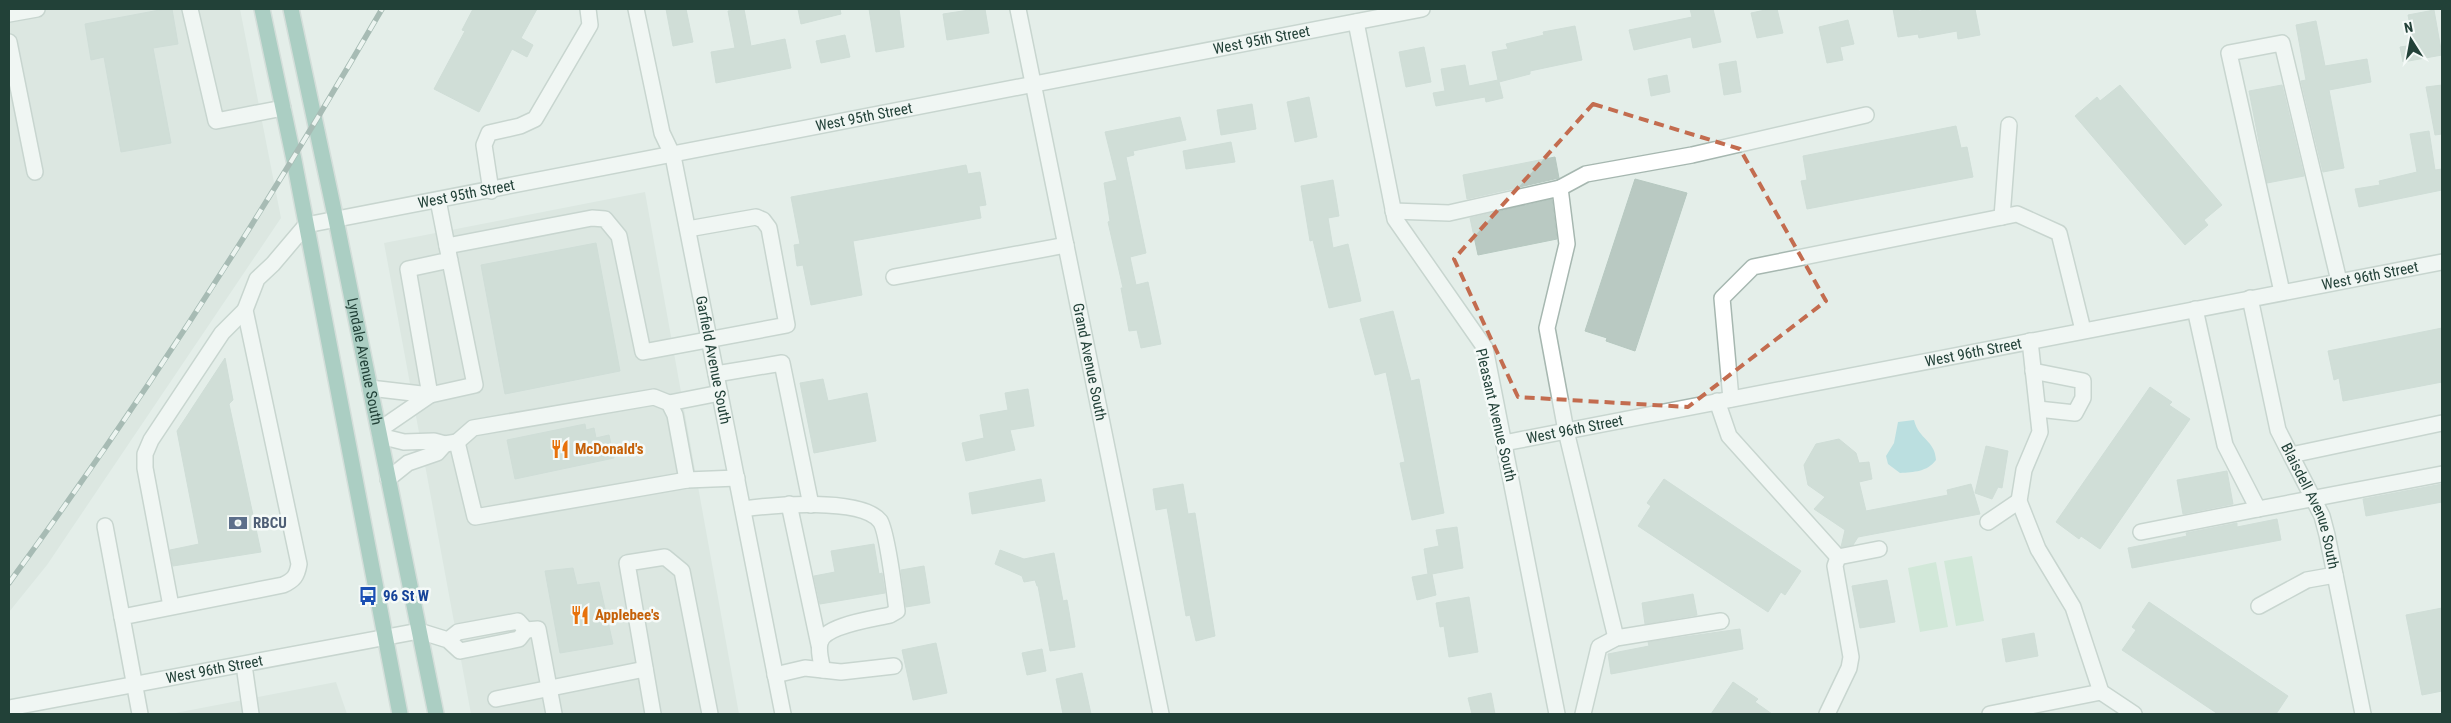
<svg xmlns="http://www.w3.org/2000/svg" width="2451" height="723" font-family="'Roboto Condensed',sans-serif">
	<rect width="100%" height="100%" fill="#e4eee9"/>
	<path fill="#d2ded8" d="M9 9H240L281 218 47 565 9 612Z
		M645 192 739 714H471L384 243Z
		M336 682 347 714H170Z"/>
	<path fill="#bce0c5" d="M1972 556 1984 621 1956 626 1944 561Z
		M1936 562 1948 627 1920 632 1908 568Z"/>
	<path fill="#8accd6" d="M1914 420C1919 440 1935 440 1936 460 1927 472 1914 472 1900 473L1888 464 1886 456 1894 443 1898 422Z"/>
	<path fill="#b9c9c2" stroke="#b6c8c0" d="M165 9H172L178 44 153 48 171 143 121 152 104 57 91 60 85 24Z
		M473 9H537L521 38 533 45 527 57 512 49 479 112 434 89 465 31 462 30Z
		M666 9H686L693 42 673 46Z
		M744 9 751 46 785 39 791 68 716 83 711 52 735 48 728 11Z
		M798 9H840L841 14 801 24Z
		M869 9H899L904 47 876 52Z
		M976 9H985L989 33 947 40 943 14Z
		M1690 9H1713L1721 42 1693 48 1691 37 1634 50 1629 30 1692 17Z
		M1770 9H1777L1783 33 1757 38 1751 13Z
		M1893 9H1918L1919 11 1933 9H1975L1980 35 1958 39 1957 31 1919 38 1918 34 1898 37Z
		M2434 10 2442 55 2403 62 2400 47 2414 45 2408 15Z
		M1848 20 1854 44 1840 47 1843 60 1827 63 1819 27Z
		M2316 21 2325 66 2367 59 2371 82 2329 90 2344 168 2323 172 2301 81 2306 80 2296 25Z
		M1575 26 1582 60 1530 71V74L1499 82 1503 98 1486 102 1485 97 1436 106 1433 93 1445 91 1441 69 1465 65 1469 86 1498 80 1492 52 1508 49 1506 44 1544 35 1543 32Z
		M845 35 850 57 821 63 816 41Z
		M1424 47 1431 82 1406 87 1399 52Z
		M1736 61 1741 92 1724 95 1719 64Z
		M1667 75 1670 92 1651 96 1648 79Z
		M2120 85 2222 205 2204 220 2208 225 2185 245 2075 116 2097 97 2100 101Z
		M2282 85 2304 176 2267 183 2249 91Z
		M2442 85V134L2435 135 2426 87Z
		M1309 97 1317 137 1295 142 1287 102Z
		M1252 104 1256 129 1221 135 1217 110Z
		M1180 117 1186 140 1133 151 1134 155 1126 157 1146 253 1130 257 1136 285 1148 282 1161 344 1141 348 1137 330 1129 331 1121 288H1123L1108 222 1110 221 1104 183 1117 180 1105 132Z
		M1956 126 1961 148 1967 147 1973 177 1807 209 1801 181 1807 180 1803 156Z
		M2429 131 2435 170 2442 169V190L2359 207 2355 189 2380 185 2379 181 2417 172 2410 134Z
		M1231 142 1235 162 1186 169 1183 151Z
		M1555 157 1559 178 1467 199 1463 175Z
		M966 165 968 174 980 172 986 205 979 206 981 218 853 241 862 295 811 305 803 265 797 266 794 245 800 244 791 197Z
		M1635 179 1687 193 1635 351 1606 341 1607 338 1585 331Z
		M1333 180 1339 216 1328 218 1333 248 1348 244 1361 301 1329 308 1313 240 1310 241 1301 186Z
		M1552 199 1557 239 1478 255 1470 218Z
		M596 243 620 371 505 394 481 265Z
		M1393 311 1411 381 1419 379 1444 513 1412 520 1400 463 1405 462 1386 372 1375 375 1360 319Z
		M2442 328V382L2343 401 2339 378 2334 380 2328 351Z
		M225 358 233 400 229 404 261 552 173 566 170 550 199 544 177 431Z
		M823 379 828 401 867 393 876 441 814 453 800 383Z
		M2150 387 2172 402 2169 405 2190 419 2100 549 2081 536 2079 539 2056 522Z
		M1028 389 1034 426 1010 430 1015 450 966 461 962 443 984 438 980 415 1008 410 1005 393Z
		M585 424 586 430 594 428 596 438 609 435 614 458 515 479 507 440Z
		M1839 439 1856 453 1859 463 1869 462 1872 479 1859 482 1866 511 1948 495 1947 490 1971 484 1980 514 1858 537 1853 545 1841 547 1845 530 1814 509 1825 497 1808 485 1804 465 1816 444Z
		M1986 446 2008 451 2002 488 1998 487 1992 499 1975 493Z
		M2227 471 2233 504 2183 514 2177 480Z
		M1041 479 1045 501 972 514 969 493Z
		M1664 479 1801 571 1785 595 1781 592 1768 612 1638 526 1651 506 1647 503Z
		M1183 484 1188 514 1195 513 1215 636 1196 641 1190 615 1186 616 1167 508 1156 510 1153 489Z
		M2442 484V502L2366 516 2363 499Z
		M2277 519 2281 540 2132 568 2128 548 2187 536 2186 533 2237 523V527Z
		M1457 527 1463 568 1432 574 1436 595 1417 600 1412 577 1428 574 1424 549 1439 546 1436 530Z
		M874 544 879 574 882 573 885 593 820 604 814 576 835 572 831 551Z
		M1000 550 1024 559 1054 553 1063 601 1067 600 1075 647 1050 651 1038 586H1037L1035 580 1024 582 1022 576 995 564Z
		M924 566 930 603 906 607 901 570Z
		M573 568 577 585 599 582 613 644 560 653 545 571Z
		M1887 580 1895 622 1860 628 1852 586Z
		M1693 594 1697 615 1645 624 1642 603Z
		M1469 597 1478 652 1449 657 1444 626 1440 627 1436 603Z
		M2149 602 2288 696 2276 714H2218L2122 650 2136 630 2132 627Z
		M2442 608V691L2422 695 2406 615Z
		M1740 629 1743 649 1611 674 1608 654 1649 646 1648 642Z
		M2034 633 2038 656 2006 662 2002 639Z
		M936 643 947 693 913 700 902 650Z
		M1042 649 1046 671 1027 675 1022 653Z
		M1082 673 1091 714H1063L1056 679Z
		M1733 682 1758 699 1755 702 1772 714H1711Z
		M1491 693 1495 714H1472L1468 698Z"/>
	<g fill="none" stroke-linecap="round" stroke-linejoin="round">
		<g stroke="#a6b7b0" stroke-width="18">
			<g id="minor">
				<path d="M190 9 216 121 283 108"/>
				<path id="s1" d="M636 9 662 133 673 156 783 714"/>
				<path id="s2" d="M1018 9 1161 714"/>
				<path d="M9 14 37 9"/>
				<path d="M1356 22 1395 219 1485 348 1557 714"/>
				<path d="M9 42 35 172"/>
				<path d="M1560 188 1586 174 1692 155 1866 115"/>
				<path d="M491 191 484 145 489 133 520 126 535 119 590 25 588 9"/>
				<path d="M438 200 447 246 592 218 605 219 619 236 643 352 787 325 769 228 763 220 756 217 688 229"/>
				<path d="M1393 211 1449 213 1560 188 1567 244 1547 328 1566 431 1616 638"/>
				<path d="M2002 217 2009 125"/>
				<path d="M447 246 475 385 430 395 408 269 450 260"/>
				<path d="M894 277 1066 245"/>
				<path d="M2282 292 2229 53 2282 43 2339 281"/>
				<path id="s3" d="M2250 298 2278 430 2322 516 2327 535 2363 714"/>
				<path d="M2195 309 2225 445 2258 509 2442 474"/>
				<path d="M2030 341 2040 432 2024 470 2019 501 2038 549 2073 607 2101 692 2134 714"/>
				<path d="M2033 371 2083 381V398L2075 413 2038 409"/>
				<path d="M716 374 782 363 811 505"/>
				<path d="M370 388 430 395 379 430"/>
				<path d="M1731 399 1722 298 1753 267 2017 214 2059 233 2083 330"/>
				<path d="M1717 401 1729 436 1838 557"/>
				<path d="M669 403 720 393"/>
				<path d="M380 436 404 442 434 441 445 444 437 453 408 463 388 479"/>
				<path d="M457 442 473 428 654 397 669 403 675 415 687 480"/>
				<path id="s4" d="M1504 443 2442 262"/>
				<path d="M445 444 457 442 475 517 687 480 737 478"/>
				<path d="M2291 455 2442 423"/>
				<path d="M789 504 819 645"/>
				<path d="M743 509C771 505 861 497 880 521 887 530 895 596 897 611L890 615C874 619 824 625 820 643 818 651 821 662 823 670"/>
				<path d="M1988 522 2019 501"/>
				<path d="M105 526 122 617"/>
				<path d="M2141 532 2258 509"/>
				<path d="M1838 557 1879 549"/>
				<path d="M171 606 145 468V454L151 440 222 333 245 310"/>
				<path d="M2259 606 2307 580 2335 575"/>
				<path d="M526 630 538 629 554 714"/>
				<path d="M244 665 251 714"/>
				<path d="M775 675 805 668 841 672 894 666"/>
				<path d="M496 699 645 669"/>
				<path id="s5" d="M9 708 419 631 448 640 460 651 519 639 526 630 518 621 458 632 448 640"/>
				<path id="s6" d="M140 714 122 617 283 585C294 580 297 576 299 564L245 310 257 279 273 264 306 225 1422 9"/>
				<path d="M653 714 627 563 665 557 682 571 710 714"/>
				<path d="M1583 714 1599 647 1616 638 1721 621"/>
				<path d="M1827 714 1849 668 1851 657 1835 566 1838 557"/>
				<path d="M1990 714 2101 692"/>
			</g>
		</g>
		<g stroke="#c1cac7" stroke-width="18">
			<g id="major">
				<path d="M262 9 294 160 400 714"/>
				<path id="s7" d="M291 9 336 220 436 714"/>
			</g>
		</g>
		<use href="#minor" stroke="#fff" stroke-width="15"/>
		<use href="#major" stroke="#66a694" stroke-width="15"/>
		<g stroke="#5d7d73" stroke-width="5.5">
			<path id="rail" d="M9 583C144 399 267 207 382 9"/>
		</g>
		<use href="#rail" stroke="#f5faf8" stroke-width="4" stroke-dasharray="11" stroke-linecap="butt"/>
	</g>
	<path d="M0 0H2451V723H0ZM1593 104 1740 149 1826 301 1688 407 1518 397 1454 259Z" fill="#e4eee9" fill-opacity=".55" fill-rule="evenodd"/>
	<path fill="none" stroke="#c36c4f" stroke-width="4" stroke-dasharray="10 6" stroke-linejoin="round" d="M1593 104 1740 149 1826 301 1688 407 1518 397 1454 259Z"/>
	<defs>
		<g id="restaurant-bare" transform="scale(1.5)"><path d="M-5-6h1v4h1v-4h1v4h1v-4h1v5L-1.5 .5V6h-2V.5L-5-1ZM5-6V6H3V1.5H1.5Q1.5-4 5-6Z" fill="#e8710a" stroke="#f5faf8" stroke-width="2.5" paint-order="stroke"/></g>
		<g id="bank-bare" transform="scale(1.5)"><path d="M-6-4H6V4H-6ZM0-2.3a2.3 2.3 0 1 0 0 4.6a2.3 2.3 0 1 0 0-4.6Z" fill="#5c6f8a" stroke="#f5faf8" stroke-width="2.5" paint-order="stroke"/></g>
		<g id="bus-bare" transform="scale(1.5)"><path d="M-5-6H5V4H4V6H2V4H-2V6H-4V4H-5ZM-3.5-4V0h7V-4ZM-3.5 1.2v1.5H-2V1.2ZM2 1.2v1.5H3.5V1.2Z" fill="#1a4fb4" stroke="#f5faf8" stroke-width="2.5" paint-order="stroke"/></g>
	</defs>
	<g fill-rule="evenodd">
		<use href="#restaurant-bare" x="560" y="449"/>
		<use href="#bank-bare" x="238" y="523"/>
		<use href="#bus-bare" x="368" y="596"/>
		<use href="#restaurant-bare" x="580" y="615"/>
	</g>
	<g text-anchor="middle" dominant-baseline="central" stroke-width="5" stroke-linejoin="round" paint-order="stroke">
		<g font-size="15" fill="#224138" stroke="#f5faf8">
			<text stroke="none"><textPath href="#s6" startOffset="1630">West 95th Street</textPath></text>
			<text stroke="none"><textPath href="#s6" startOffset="1225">West 95th Street</textPath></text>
			<text stroke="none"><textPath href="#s6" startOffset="820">West 95th Street</textPath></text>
			<text stroke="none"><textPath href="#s4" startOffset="882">West 96th Street</textPath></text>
			<text stroke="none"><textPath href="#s4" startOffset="478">West 96th Street</textPath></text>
			<text stroke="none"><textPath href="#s1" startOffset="360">Garfield Avenue South</textPath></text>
			<text stroke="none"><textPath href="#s7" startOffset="360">Lyndale Avenue South</textPath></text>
			<text stroke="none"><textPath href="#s2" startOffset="360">Grand Avenue South</textPath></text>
			<text transform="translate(1496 415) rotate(77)">Pleasant Avenue South</text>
			<text stroke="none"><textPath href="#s4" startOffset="72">West 96th Street</textPath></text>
			<text stroke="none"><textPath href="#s3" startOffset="218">Blaisdell Avenue South</textPath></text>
			<text stroke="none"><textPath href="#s5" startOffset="209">West 96th Street</textPath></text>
		</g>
		<g font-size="15" font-weight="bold" fill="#c56008" stroke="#f5faf8" text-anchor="start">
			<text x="575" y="449">McDonald's</text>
			<text x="595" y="615">Applebee's</text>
		</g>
		<g font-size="15" font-weight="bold" fill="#4e5e75" stroke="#f5faf8" text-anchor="start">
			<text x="253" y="523">RBCU</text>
		</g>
		<g font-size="15" font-weight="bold" fill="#164399" stroke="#f5faf8" text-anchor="start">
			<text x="383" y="596">96 St W</text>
		</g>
	</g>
	<rect width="2451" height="723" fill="none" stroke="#224138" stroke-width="20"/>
	<g transform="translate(2411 40) rotate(349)" stroke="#f5faf8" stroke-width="4" paint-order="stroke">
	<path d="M0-4L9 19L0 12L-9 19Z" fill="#224138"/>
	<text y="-8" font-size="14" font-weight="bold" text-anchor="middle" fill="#224138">N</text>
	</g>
</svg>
